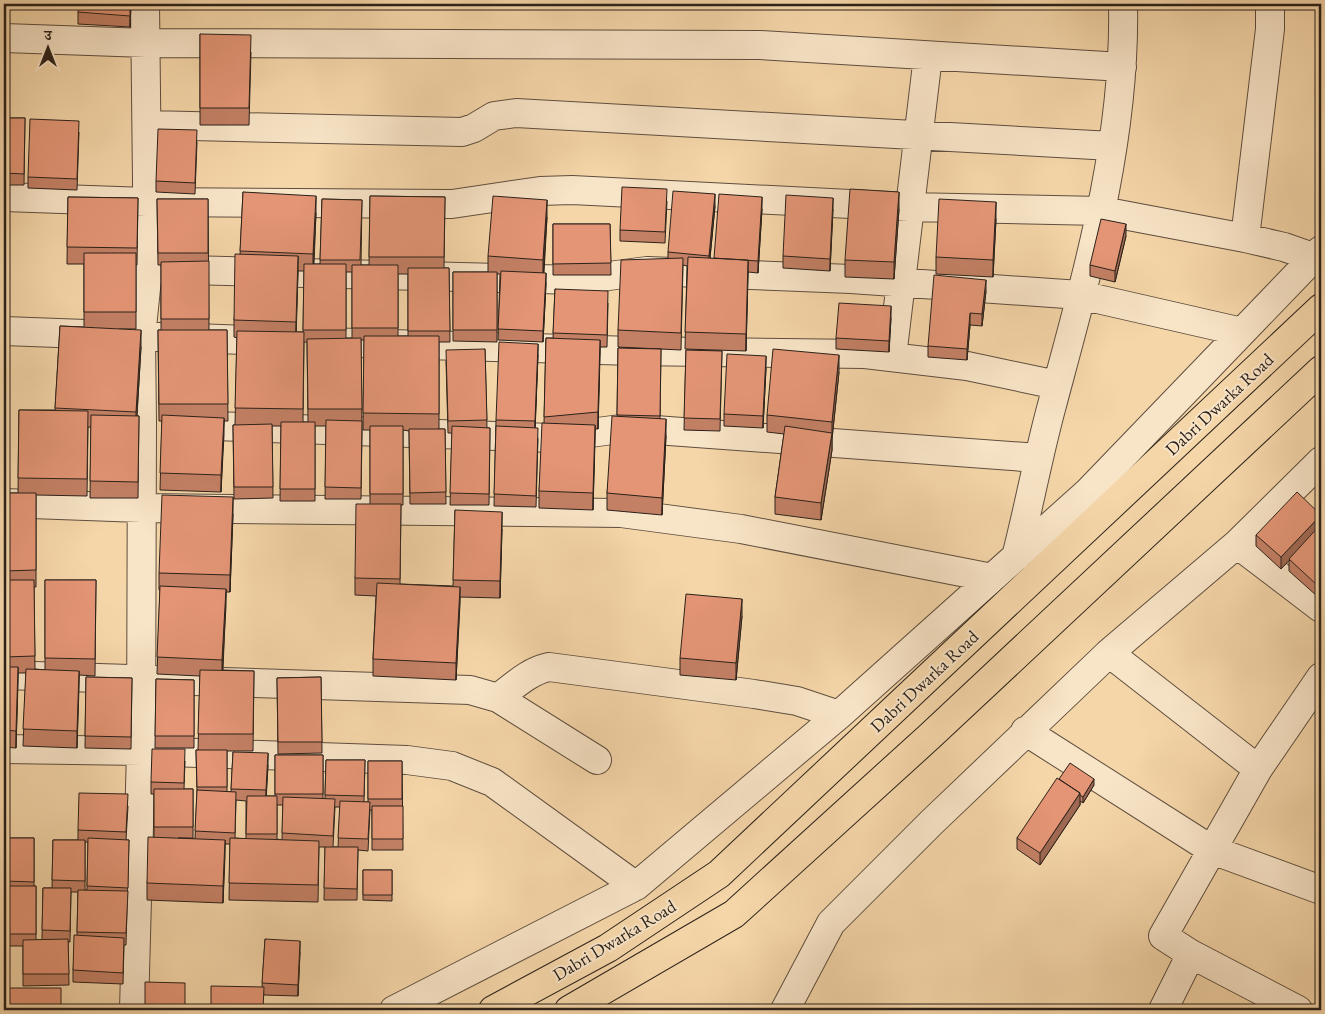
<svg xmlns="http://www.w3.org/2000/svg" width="1325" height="1014" font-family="'EB Garamond','Noto Serif Devanagari',serif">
	<rect width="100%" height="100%" fill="#f5d6a9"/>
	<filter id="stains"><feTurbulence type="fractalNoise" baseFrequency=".004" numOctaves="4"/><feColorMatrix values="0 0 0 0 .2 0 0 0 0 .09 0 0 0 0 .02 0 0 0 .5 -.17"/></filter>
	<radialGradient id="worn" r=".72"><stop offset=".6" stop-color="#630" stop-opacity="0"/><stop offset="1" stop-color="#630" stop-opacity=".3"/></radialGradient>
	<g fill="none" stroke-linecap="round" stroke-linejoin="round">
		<g stroke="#5e4e3e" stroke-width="30">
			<path id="minor" d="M4 38 146 43 760 45 1122 67
				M147 125 462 132 474 128 494 116 516 113 1112 146
				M4 197 147 202 452 204 540 191 572 190 909 207 1102 211 1245 238 1284 247 1321 260
				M1245 238 1270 29V4
				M148 269 578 280 647 271 851 279 1080 295 1242 332
				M4 331 273 341
				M324 342 633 351 865 354 967 366 1057 385
				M892 357 928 56
				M187 425 552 438 628 428 1038 458
				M4 503 141 508 621 513 741 529 992 578
				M1237 544 1321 608
				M1016 557C1029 507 1038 456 1052 405 1087 274 1126 141 1123 4
				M4 675 470 690 498 698 597 760
				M498 698C514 686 529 671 549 667L754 694 797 701 839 715
				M1025 731 1212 850 1321 890
				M4 749 141 751 407 760 452 766 492 782 636 886
				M1258 769 1321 677
				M134 1010 141 751 142 423 141 337 148 269 145 4
				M394 1010 636 886 839 715 1088 492 1321 250
				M785 1010 831 923 932 822 1109 653
				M1163 1010 1191 954
				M1298 1010 1191 954 1163 936 1258 769 1109 653 1237 544 1321 461"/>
		</g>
		<g stroke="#2b211a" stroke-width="30">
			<path id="primary" d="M493 1010 608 948 719 874 1321 308
				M569 1010 734 914 930 736 1321 370"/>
		</g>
		<use href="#minor" stroke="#f8e4c7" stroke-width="28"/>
		<use href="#primary" stroke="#f5d6a9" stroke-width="28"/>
	</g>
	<path fill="#c38065" stroke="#2b211a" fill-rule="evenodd" d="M131 4 130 27 78 24V12Z
		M200 34 251 52 249 125H200Z
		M4 118H25L24 185H4Z
		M79 132 77 190 28 188V177Z
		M197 142 195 194 156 192V181Z
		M243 192 316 213 314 264H320L322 199 362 200 361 265H369L370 196 445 197 444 268H449L450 342H439V429H445L446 504H410L409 431 403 430V505H401L400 584 453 586 455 510 502 529 500 598 460 597 456 680 373 676V659L376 596 355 595V578L370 504V430H363L364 340H361L362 432 361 499H325L326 426H315V501H280L281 426H272L273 498 234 499 233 425H235L237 338 234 337V320L240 255ZM298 271H304L303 332H296ZM346 272H352V338H346ZM398 274H408V336H398ZM304 342H307L308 422H303Z
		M68 197 138 198 137 265H136V329H119L141 347 137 416H139L138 498H90L91 427H88L87 496 36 495V587H34L35 669 45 670V580H96L95 676 79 675 77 748 23 746 26 673H18L16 748 4 747V493H18L19 410H55L60 326 84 327V264H67Z
		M157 199H208L209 330H227L228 421H224L221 492 160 490 162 421H159L158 330H161V265H158Z
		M667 201 665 243 620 241V230Z
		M715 206 710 258 714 259 762 209 758 273 748 272 746 351 685 349 687 266 683 265 681 350 618 347V330L668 259V252Z
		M833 209 830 271 783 268V256Z
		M899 209 894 279 845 277V260Z
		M547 217 544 273 546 284 543 342 498 340 500 274H497V342L453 341V272H488V256Z
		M996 219 993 277 936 274V257Z
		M553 224H610L611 275H553Z
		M1126 236 1115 282 1090 276V265Z
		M555 289 608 303 607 347H600L598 429H595L593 510 539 508V491L544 423 546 338H553Z
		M986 291 982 326 970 325 967 360 928 357V346Z
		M891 318 889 352 836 349V338Z
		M618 348 661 349 660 419 666 436 662 515 607 510V493L617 417Z
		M485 349 487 428H490L489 505H450L452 433H448L446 361Z
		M686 350 722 351 720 431 684 430Z
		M538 355 535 428 538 439 536 507 494 506 496 420Z
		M766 368 763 428 724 426V414Z
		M839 372 832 439V450L821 520 775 514V497L784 434 767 432V415Z
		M233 514 230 592H226L223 670 254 671 253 751H227V792H231L233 752 268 765 266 796H275V755H323V799H325L326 760H365L364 802H368V761H402L403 850H372V810H370L368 851 358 850 357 900H324L325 847H319L318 902 229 900 230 844H225L223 903 147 900V883L154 838V794H151V782L185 761 184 789H193V838H178L195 839 197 792 196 750H198L200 676 157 674 160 590H159V573ZM236 800 246 801V839L235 838ZM277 805H283L282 840 277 839ZM335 807H340L338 847H333Z
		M1321 524V592L1317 596 1289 571V560L1281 569 1256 546V535L1321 525Z
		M742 616 736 680 680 675V658Z
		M86 677 132 678 131 749 85 748Z
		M321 677 322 753 278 754 277 678Z
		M156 679 194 680V748H155Z
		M1059 779 1094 785 1083 803 1080 801V805L1040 865 1017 849V838Z
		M128 806 126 840H129L126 945H124L123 984 73 982V970L77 935 78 892H71L70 942H68L69 985 23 986V946H4V838H34V886H36V940H42L43 888H52L53 840H78V830ZM85 842H88L87 890H85Z
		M363 870H392V901L363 900Z
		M265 939 300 952 298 996 264 995 262 987Z"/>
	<path fill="#9f6852" stroke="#2b211a" d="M130 4H131L130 27Z
		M899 192V209L894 279V262Z
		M715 194V206L709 268V256Z
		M316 196V213L313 271V254Z
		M762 197V209L758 273V261Z
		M833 198V209L830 271V259Z
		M547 200V217L543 277V260Z
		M996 202V219L993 277V260Z
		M1126 224V236L1115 282V271Z
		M298 256V273L296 339V322Z
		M748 260V277L746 351V334Z
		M546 273V284L543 342V331Z
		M986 280V291L982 326V314Z
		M891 306V318L889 352V341Z
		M970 313V325L967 360V349Z
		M141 330V347L136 429V412Z
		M600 340V357L598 429V412Z
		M538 344V355L535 433V421Z
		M839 355V372L832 439V450L821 520V503L832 433V422Z
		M766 356V368L763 428V416Z
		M224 418V435L221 492V475Z
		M666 419V436L662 515V498Z
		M595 425V442L593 510V493Z
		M233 497V514L230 592V575Z
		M502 512V529L500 598V581Z
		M1321 515V527L1281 569V557Z
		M1321 581V592L1317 596V585Z
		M460 587V604L456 680V663Z
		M226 589V606L222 677V660Z
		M742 599V616L736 680V663Z
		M18 667V684L16 748V731Z
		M79 671V688L77 748V731Z
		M268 753V765L266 802V790Z
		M1094 779V785L1083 803V797Z
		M1080 793V805L1040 865V853Z
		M225 840V857L223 903V886Z
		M300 941V952L298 996V985Z"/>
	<path fill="#e39575" stroke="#2b211a" d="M79 4H130V16L78 12Z
		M200 34 251 35 249 108H200Z
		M4 118H25L24 174 4 173Z
		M30 119 79 121 77 179 28 177Z
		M158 129 197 130 195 183 156 181Z
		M622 187 667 189 665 232 620 230Z
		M850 189 899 192 894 262 845 260Z
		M673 191 715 194 709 256 668 252Z
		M243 192 316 196 313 254 240 251Z
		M719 194 762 197 758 261 714 258Z
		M786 195 833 198 830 259 783 256Z
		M370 196 445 197 444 257H369Z
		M493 196 547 200 543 260 488 256Z
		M68 197 138 198 137 248 67 247Z
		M157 199H208V253H158Z
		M322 199 362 200 360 260H320Z
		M939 199 996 202 993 260 936 257Z
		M1101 219 1126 224 1115 271 1090 265Z
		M553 224H610L611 263 553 264Z
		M84 253H136V312H84Z
		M235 254 298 256 296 322 234 320Z
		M688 257 748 260 746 334 685 332Z
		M683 258 681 333 618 330 621 260Z
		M209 261V319H161V262Z
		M304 264H346V330H303Z
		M352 265H398V328H352Z
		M408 268H449L450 331H408Z
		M501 271 546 273 543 331 498 329Z
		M453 272H497V330H453Z
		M934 275 986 280 982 314 970 313 967 349 928 346Z
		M555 289 608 291 607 335 553 333Z
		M839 303 891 306 889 341 836 338Z
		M60 326 141 330 136 412 55 408Z
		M158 330H227L228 404H159Z
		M237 331 304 332 303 409 235 408Z
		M364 336H439V414L363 413Z
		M361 338 362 409H308L307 339Z
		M546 338 600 340 598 412 544 417Z
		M499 342 538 344 535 421 496 420Z
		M618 348 661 349 660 416 617 415Z
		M485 349 487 420 448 421 446 350Z
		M773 349 839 355 832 422 767 415Z
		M686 350 722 351 720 419 684 418Z
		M727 354 766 356 763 416 724 414Z
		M19 410 88 411 87 479 18 478Z
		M91 415 139 416 138 482 90 481Z
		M162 415 224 418 221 475 160 473Z
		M612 416 666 419 662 498 607 493Z
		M326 420 362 421 361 488 325 487Z
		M281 422H315V489H280Z
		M542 423 595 425 593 493 539 491Z
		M272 424 273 487H234L233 425Z
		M370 426H403V494H370Z
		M452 426 490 428 489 494 450 493Z
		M496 426 538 428 536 496 494 494Z
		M785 426 832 433 821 503 775 497Z
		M409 429H445L446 492 410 493Z
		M1297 492 1321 515 1281 557 1256 535Z
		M4 493H36V570L4 571Z
		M162 495 233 497 230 575 159 573Z
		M356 504H401L400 579 355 578Z
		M455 510 502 512 500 581 453 580Z
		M1321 524V581L1317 585 1289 559Z
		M4 580H34L35 656 4 657Z
		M45 580H96L95 659 45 658Z
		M377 583 460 587 456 663 373 659Z
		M160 586 226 589 222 660 157 657Z
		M686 594 742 599 736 663 680 658Z
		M4 667H18L16 731 4 730Z
		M26 669 79 671 77 731 23 729Z
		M200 670 254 671 253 734H198Z
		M86 677 132 678 131 737 85 736Z
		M321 677 322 742H278L277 678Z
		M156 679 194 680V736H155Z
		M152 749H185L184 783 151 782Z
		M196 750H227V787H197Z
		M233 752 268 753 266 790 231 789Z
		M275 755H323V794H275Z
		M326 760H365L364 796 325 795Z
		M368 761H402V799H368Z
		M1070 763 1094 779 1083 797 1080 795V793L1059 779Z
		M1057 778 1080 793 1040 853 1017 838Z
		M154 789H193V827H154Z
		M197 790 236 792 235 833 195 831Z
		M79 793 128 794 126 832 78 830Z
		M247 796H277V834H246Z
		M283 797 335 799 333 836 282 833Z
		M340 801 370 802 368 839 338 838Z
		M372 806H403V839H372Z
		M148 837 225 840 223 886 147 883Z
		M4 838H34V882L4 881Z
		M88 838 129 840 128 888 87 886Z
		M230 838 319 841 318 885 229 883Z
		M53 840H85V881L52 880Z
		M325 847H358L357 889 324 888Z
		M363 870H392V895H363Z
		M4 886H36V934H4Z
		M43 888H71L70 931 42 930Z
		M78 890 128 891 126 933 77 932Z
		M74 935 124 938 123 973 73 970Z
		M68 939 69 974H23V940Z
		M265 939 300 941 298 985 262 983Z
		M145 982 185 983V1010H145Z
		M211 986 264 987 263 1010H211Z
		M6 988H61V1010H6Z"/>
	<g text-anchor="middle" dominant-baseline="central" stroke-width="4" stroke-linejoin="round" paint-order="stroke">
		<g font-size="18" fill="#2b211a" stroke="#f8e4c7">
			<text transform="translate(1219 404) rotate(-43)">Dabri Dwarka Road</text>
			<text transform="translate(924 681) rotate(-43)">Dabri Dwarka Road</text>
			<text transform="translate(614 940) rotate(-31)">Dabri Dwarka Road</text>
		</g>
	</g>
	<rect width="1325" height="1014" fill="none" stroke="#f5d6a9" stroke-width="20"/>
	<rect x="5" y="5" width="1315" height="1004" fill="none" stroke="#2b211a" stroke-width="2.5"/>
	<rect x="10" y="10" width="1305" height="994" fill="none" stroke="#2b211a"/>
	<g transform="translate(48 48)" stroke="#f8e4c7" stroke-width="4" paint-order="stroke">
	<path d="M0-4L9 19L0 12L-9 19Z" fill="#2b211a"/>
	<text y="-8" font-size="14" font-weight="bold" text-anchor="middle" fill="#2b211a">उ</text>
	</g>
	<rect width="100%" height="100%" filter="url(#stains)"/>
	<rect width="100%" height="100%" fill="url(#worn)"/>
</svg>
